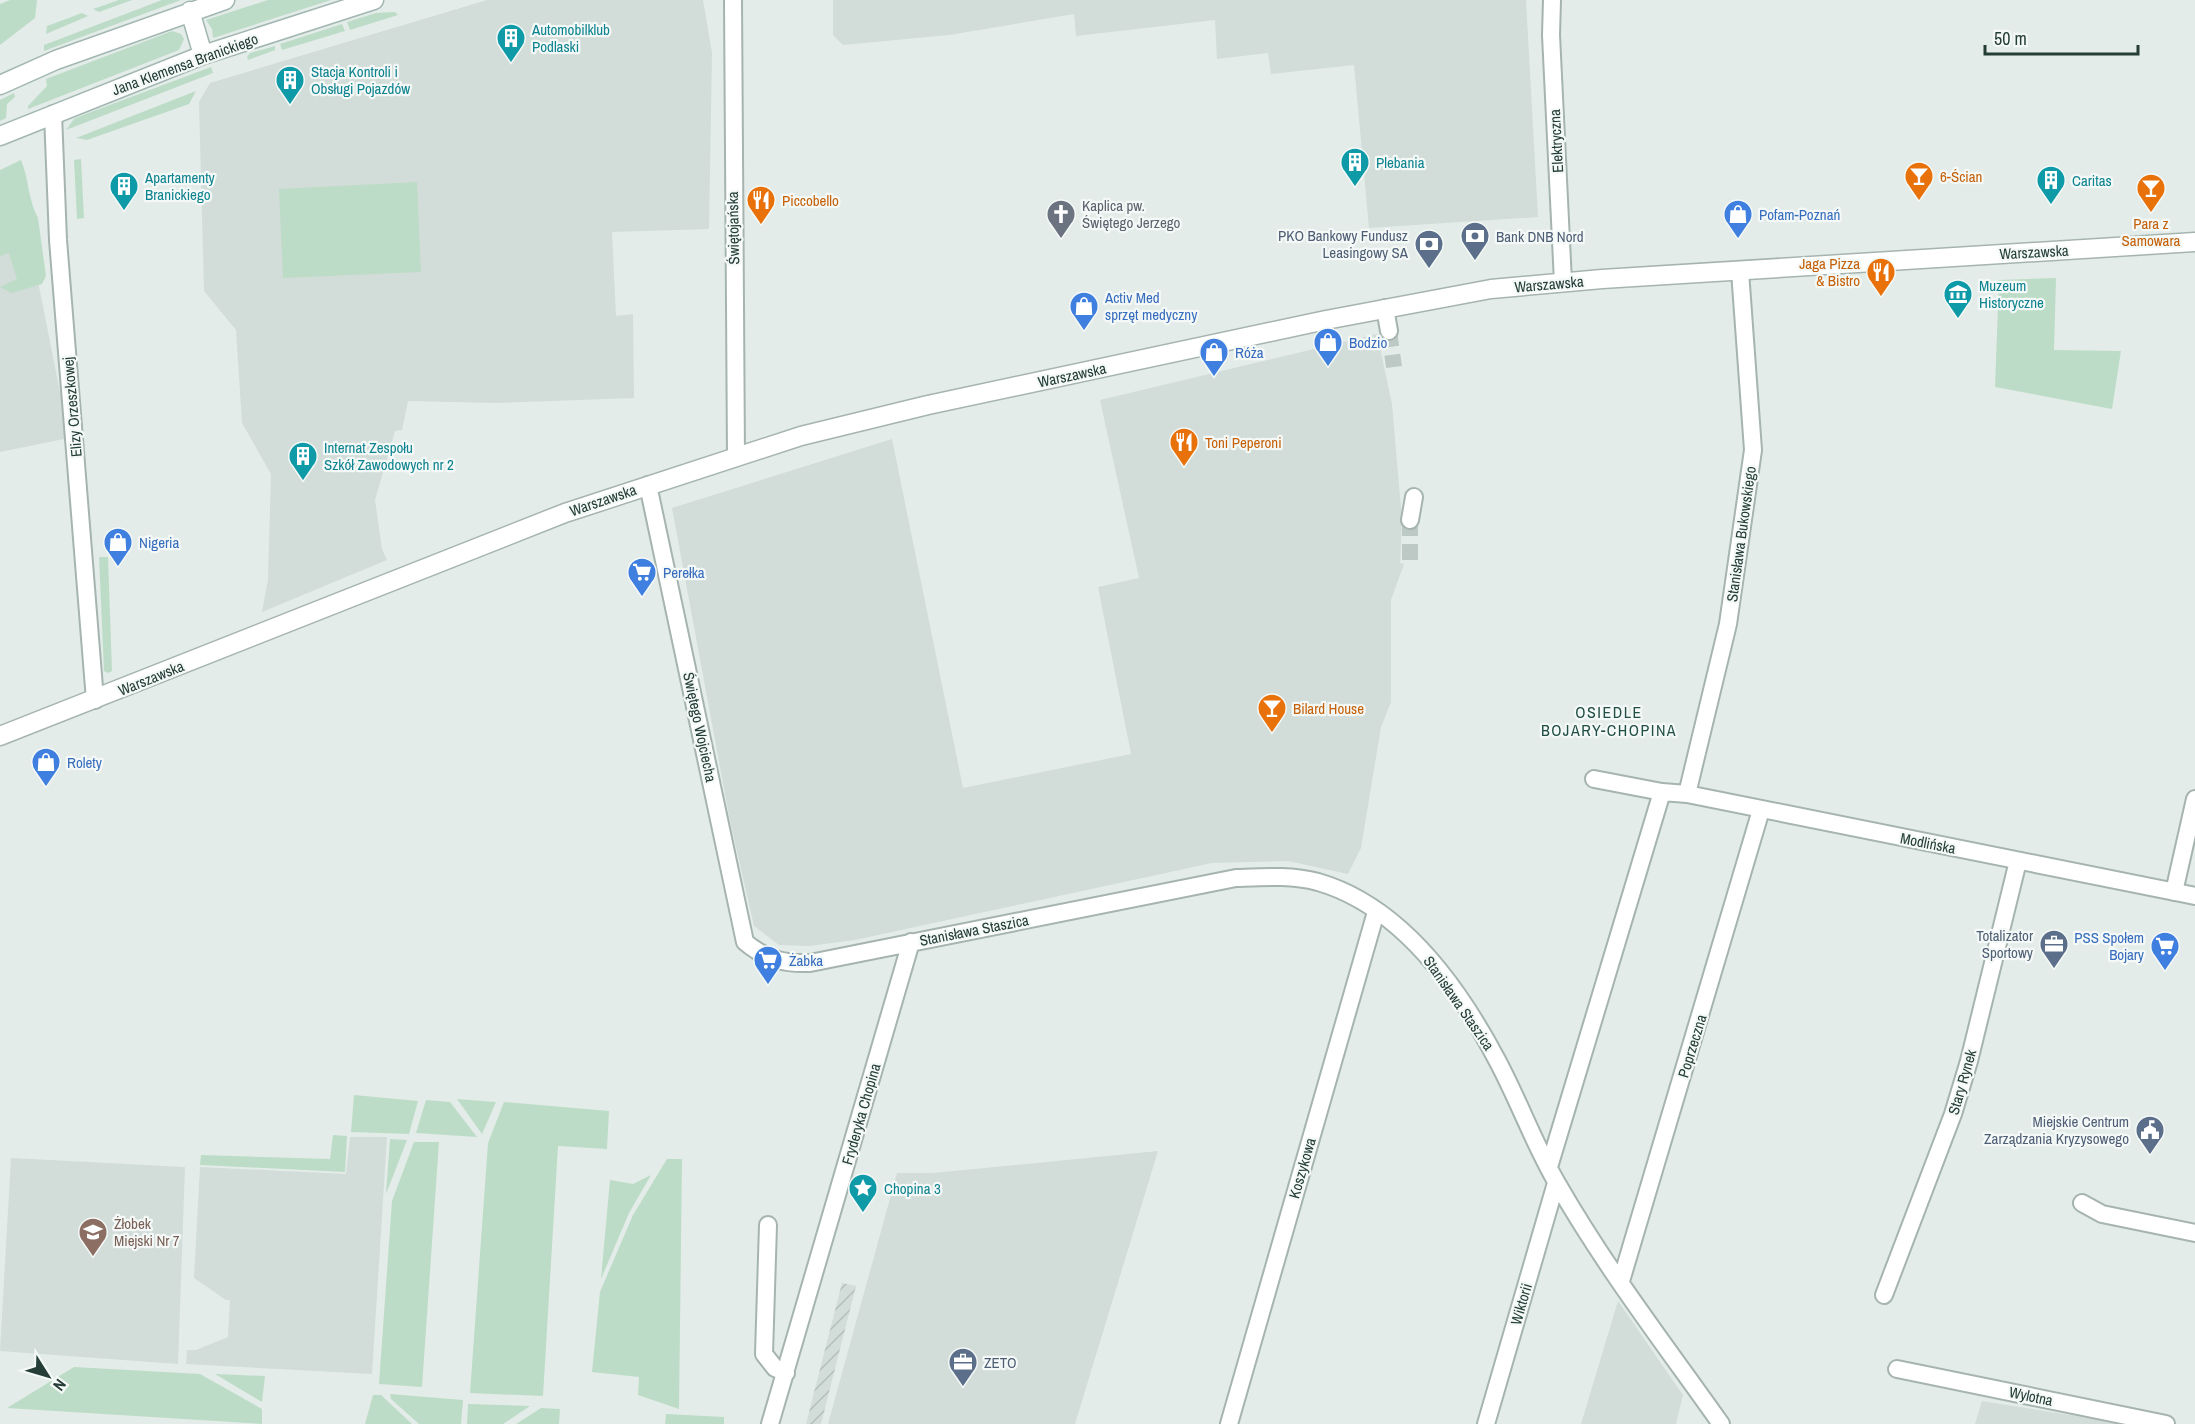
<svg xmlns="http://www.w3.org/2000/svg" width="2195" height="1424" font-family="'Archivo Narrow',sans-serif">
	<defs>
		<pattern id="industrial-furrows" width="10" height="10" patternUnits="userSpaceOnUse" patternTransform="scale(1.5)"><rect width="10" height="10" fill="#d2dcd8"/><path d="M-1 1l2-2M0 10L10 0M9 11l2-2" fill="none" stroke="#b4beba"/></pattern>
	</defs>
	<rect width="100%" height="100%" fill="#e3ece9"/>
	<path fill="#d2dcd8" d="M487 0H703L712 53 709 229 612 232 616 316 633 314 634 398 496 403 408 401 402 430 395 431 375 500 382 549 387 560 262 612 268 579 271 474 242 423 236 330 204 291 199 102 210 83Z
		M833 0H1526L1538 217 1369 228 1354 65 1271 74 1268 53 1217 59 1215 20 1076 36 1074 14 949 35 843 45 833 35Z
		M17 175 69 438 0 452V183Z
		M1377 334 1392 404 1402 519 1400 563 1404 564 1391 600V702L1381 727 1361 848 1348 874 1288 861 1212 863 855 940 809 946 779 945 754 926 730 821 672 508 892 439 963 788 1131 754 1098 587 1139 578 1100 400Z
		M350 1137H387L372 1374 186 1364 187 1350H196L228 1337 230 1300H226L194 1278 200 1167 346 1174Z
		M1158 1151 1075 1424H828L897 1173H933Z
		M11 1158 185 1167 178 1364 0 1351Z
		M1618 1301 1683 1395 1676 1424H1581Z
		M1982 1401 2101 1420 2120 1424H1975Z"/>
	<path fill="url(#industrial-furrows)" d="M842 1283 856 1286 821 1424H806Z"/>
	<path fill="#bddcc7" d="M10 0H37L35 18 0 45V4Z
		M119 0H132L99 12 93 9Z
		M162 0H181L44 51V45Z
		M268 0H331L213 38 212 29 206 20Z
		M395 12 398 15 350 30 347 22 376 13Z
		M82 13 88 16 46 34 47 26Z
		M342 24 345 31 282 50 280 44Z
		M172 31 181 34 184 39 179 50 28 109V106L47 86 46 79Z
		M275 46V50L248 60 247 57 250 53Z
		M211 67 213 73 66 130 74 119 83 115Z
		M196 91 189 104 87 140 76 138Z
		M14 93 15 97 7 104 6 118 0 121V100Z
		M81 159 84 218 77 219 74 160Z
		M21 160C29 179 28 200 38 218L46 276 42 284 11 293 0 287 17 279 9 253 0 256V170Z
		M417 182 421 272 283 278 279 189Z
		M2056 278 2054 350 2121 351 2112 409 1995 387 1999 280Z
		M99 557H108L112 671 108 673 104 671Z
		M354 1095 418 1101 409 1134 351 1132Z
		M457 1099 496 1102 482 1134Z
		M426 1100 450 1102 477 1137 416 1133Z
		M504 1102 609 1111 607 1149 558 1146 543 1396 470 1393 488 1143Z
		M333 1135 347 1136 345 1172 200 1165 201 1155 330 1159Z
		M390 1139 407 1140 386 1194Z
		M414 1142H439L422 1387 379 1384 392 1201Z
		M667 1159H682L679 1409 638 1395 639 1377 592 1372 600 1292 633 1215Z
		M651 1175 629 1213 601 1279 610 1180 633 1184Z
		M74 1367 200 1374 262 1409V1424L7 1408Z
		M215 1374 265 1376 262 1402Z
		M390 1394 463 1400 461 1424H419L391 1399Z
		M373 1395H381L412 1424H365Z
		M468 1404 530 1406 503 1424H467Z
		M541 1408 560 1409 559 1424H516Z
		M666 1414 724 1417V1424H665Z"/>
	<g fill="none" stroke-linecap="round" stroke-linejoin="round">
		<path stroke="#bdc9c5" stroke-width="16" stroke-dasharray="16 8" stroke-linecap="butt" d="M1389 331 1394 367
			M1410 520V564"/>
		<g stroke="#a6b4b0" stroke-width="20">
			<path id="minor" d="M733 0 736 457
				M1552 0 1551 35 1563 282
				M53 114 58 240 95 700
				M1385 308 1389 331
				M648 485 745 942C765 959 784 964 810 963L1236 878C1264 877 1291 875 1318 882 1401 906 1459 988 1497 1060 1519 1101 1534 1144 1557 1183 1605 1267 1665 1345 1721 1424
				M1410 520 1414 497
				M1594 779 1662 792 1687 794 2195 896
				M1687 794 1728 624 1753 450 1740 271
				M2174 892 2195 799
				M1549 1167 1662 792
				M2082 1203 2102 1214 2195 1233
				M768 1225 764 1354 775 1368 786 1373
				M1621 1281 1761 810
				M1884 1295 1953 1114 1969 1061 2018 861
				M1897 1369 2166 1424
				M770 1424 911 942
				M1229 1424 1376 912
				M1486 1424 1556 1183"/>
		</g>
		<g stroke="#a6b4b0" stroke-width="21">
			<path id="tertiary" d="M0 736 565 513 801 436 928 405 1326 320 1491 289 1602 279 2195 242"/>
		</g>
		<g stroke="#a2b7b1" stroke-width="21">
			<path id="secondary" d="M190 11 203 55
				M0 85 56 60 225 0
				M0 136 203 55 374 0"/>
		</g>
		<use href="#minor" stroke="#fff" stroke-width="16"/>
		<use href="#tertiary" stroke="#fff" stroke-width="18"/>
		<use href="#secondary" stroke="#fff" stroke-width="18"/>
	</g>
	<defs>
		<g id="building-pin" transform="scale(1.5)"><path d="M0 17L-7.5 6A9.5 9.5 0 1 1 7.5 6Z" fill="#0f9aa8" stroke="#f4f9f7"/><path d="M-4-6H4V6H1V3H-1V6H-4ZM-2.5-4.3h1.7v1.8h-1.7ZM.8-4.3h1.7v1.8H.8ZM-2.5-1h1.7V.8h-1.7ZM.8-1h1.7V.8H.8Z" fill="#fff"/></g>
		<g id="bar-pin" transform="scale(1.5)"><path d="M0 17L-7.5 6A9.5 9.5 0 1 1 7.5 6Z" fill="#e8710a" stroke="#f4f9f7"/><path d="M-6-5H6L.8 .8V4.5H3.5V6h-7V4.5H-.8V.8Z" fill="#fff"/></g>
		<g id="restaurant-pin" transform="scale(1.5)"><path d="M0 17L-7.5 6A9.5 9.5 0 1 1 7.5 6Z" fill="#e8710a" stroke="#f4f9f7"/><path d="M-5-6h1v4h1v-4h1v4h1v-4h1v5L-1.5 .5V6h-2V.5L-5-1ZM5-6V6H3V1.5H1.5Q1.5-4 5-6Z" fill="#fff"/></g>
		<g id="church-pin" transform="scale(1.5)"><path d="M0 17L-7.5 6A9.5 9.5 0 1 1 7.5 6Z" fill="#6b7280" stroke="#f4f9f7"/><path d="M-1.2-6h2.4v3.5h3.3v2.4h-3.3V6h-2.4V-.1h-3.3v-2.4h3.3Z" fill="#fff"/></g>
		<g id="shop-pin" transform="scale(1.5)"><path d="M0 17L-7.5 6A9.5 9.5 0 1 1 7.5 6Z" fill="#3f7fe0" stroke="#f4f9f7"/><path d="M-5-2.5h2.3a2.7 3.5 0 0 1 5.4 0H5L5.5 6h-11ZM-1.5-2.5h3a1.5 2.3 0 0 0-3 0Z" fill="#fff"/></g>
		<g id="bank-pin" transform="scale(1.5)"><path d="M0 17L-7.5 6A9.5 9.5 0 1 1 7.5 6Z" fill="#5c6f8a" stroke="#f4f9f7"/><path d="M-6-4H6V4H-6ZM0-2.3a2.3 2.3 0 1 0 0 4.6a2.3 2.3 0 1 0 0-4.6Z" fill="#fff"/></g>
		<g id="museum-pin" transform="scale(1.5)"><path d="M0 17L-7.5 6A9.5 9.5 0 1 1 7.5 6Z" fill="#0f9aa8" stroke="#f4f9f7"/><path d="M0-6L6-3V-2H-6V-3ZM-5-1h2V3h-2ZM-1-1h2V3h-2ZM3-1h2V3H3ZM-6 4H6V6H-6Z" fill="#fff"/></g>
		<g id="supermarket-pin" transform="scale(1.5)"><path d="M0 17L-7.5 6A9.5 9.5 0 1 1 7.5 6Z" fill="#3f7fe0" stroke="#f4f9f7"/><path d="M-6-5.5h2.5l.6 2H6L4.5 2H-2.5L-4.4-4H-6ZM-1.5 3.2a1.3 1.3 0 1 0 .1 0ZM3 3.2a1.3 1.3 0 1 0 .1 0Z" fill="#fff"/></g>
		<g id="office-pin" transform="scale(1.5)"><path d="M0 17L-7.5 6A9.5 9.5 0 1 1 7.5 6Z" fill="#5c6f8a" stroke="#f4f9f7"/><path d="M-6-3h4V-5.5h4V-3h4V5H-6ZM-1-4.5V-3h2v-1.5ZM-6 0V1H6V0Z" fill="#fff"/></g>
		<g id="civic-pin" transform="scale(1.5)"><path d="M0 17L-7.5 6A9.5 9.5 0 1 1 7.5 6Z" fill="#5c6f8a" stroke="#f4f9f7"/><path d="M-.6-6.5H3V-4.5H.6V-3L4-1V1h2V6H-6V1h2V-1L-.6-3ZM-1.2 2.5V6h2.4V2.5Z" fill="#fff"/></g>
		<g id="sight-pin" transform="scale(1.5)"><path d="M0 17L-7.5 6A9.5 9.5 0 1 1 7.5 6Z" fill="#0f9aa8" stroke="#f4f9f7"/><path d="M0-6L1.8-2.2L6-1.7L2.9 1.2L3.7 5.4L0 3.3L-3.7 5.4L-2.9 1.2L-6-1.7L-1.8-2.2Z" fill="#fff"/></g>
		<g id="school-pin" transform="scale(1.5)"><path d="M0 17L-7.5 6A9.5 9.5 0 1 1 7.5 6Z" fill="#8d6e63" stroke="#f4f9f7"/><path d="M0-5L7-2L0 1L-7-2ZM-4 1L0 2.5L4 1V4Q0 6-4 4Z" fill="#fff"/></g>
	</defs>
	<g fill-rule="evenodd">
		<use href="#building-pin" x="511" y="38"/>
		<use href="#building-pin" x="290" y="80"/>
		<use href="#building-pin" x="1355" y="162"/>
		<use href="#bar-pin" x="1919" y="176"/>
		<use href="#building-pin" x="2051" y="180"/>
		<use href="#building-pin" x="124" y="186"/>
		<use href="#bar-pin" x="2151" y="188"/>
		<use href="#restaurant-pin" x="761" y="200"/>
		<use href="#church-pin" x="1061" y="214"/>
		<use href="#shop-pin" x="1738" y="214"/>
		<use href="#bank-pin" x="1475" y="236"/>
		<use href="#bank-pin" x="1429" y="244"/>
		<use href="#restaurant-pin" x="1881" y="272"/>
		<use href="#museum-pin" x="1958" y="294"/>
		<use href="#shop-pin" x="1084" y="306"/>
		<use href="#shop-pin" x="1328" y="342"/>
		<use href="#shop-pin" x="1214" y="352"/>
		<use href="#restaurant-pin" x="1184" y="442"/>
		<use href="#building-pin" x="303" y="456"/>
		<use href="#shop-pin" x="118" y="542"/>
		<use href="#supermarket-pin" x="642" y="572"/>
		<use href="#bar-pin" x="1272" y="708"/>
		<use href="#shop-pin" x="46" y="762"/>
		<use href="#office-pin" x="2054" y="944"/>
		<use href="#supermarket-pin" x="2165" y="946"/>
		<use href="#supermarket-pin" x="768" y="960"/>
		<use href="#civic-pin" x="2150" y="1130"/>
		<use href="#sight-pin" x="863" y="1188"/>
		<use href="#school-pin" x="93" y="1232"/>
		<use href="#office-pin" x="963" y="1362"/>
	</g>
	<g text-anchor="middle" dominant-baseline="central" stroke-width="4.5" stroke-linejoin="round" paint-order="stroke">
		<g font-size="15" fill="#0d838f" stroke="#f4f9f7" text-anchor="start">
			<text x="532" y="29">Automobilklub<tspan x="532" dy="17">Podlaski</tspan></text>
			<text x="311" y="71">Stacja Kontroli i<tspan x="311" dy="17">Obsługi Pojazdów</tspan></text>
			<text x="1376" y="162">Plebania</text>
			<text x="145" y="177">Apartamenty<tspan x="145" dy="17">Branickiego</tspan></text>
			<text x="2072" y="180">Caritas</text>
			<text x="1979" y="285">Muzeum<tspan x="1979" dy="17">Historyczne</tspan></text>
			<text x="324" y="447">Internat Zespołu<tspan x="324" dy="17">Szkół Zawodowych nr 2</tspan></text>
			<text x="884" y="1188">Chopina 3</text>
		</g>
		<g font-size="15" fill="#243d37" stroke="#f4f9f7">
			<text transform="translate(185 64) rotate(-20)">Jana Klemensa Branickiego</text>
			<text transform="translate(1556 141) rotate(-93)">Elektryczna</text>
			<text transform="translate(733 228) rotate(-91)">Świętojańska</text>
			<text transform="translate(2034 252) rotate(-3)">Warszawska</text>
			<text transform="translate(1549 284) rotate(-5)">Warszawska</text>
			<text transform="translate(1072 375) rotate(-12)">Warszawska</text>
			<text transform="translate(72 407) rotate(-95)">Elizy Orzeszkowej</text>
			<text transform="translate(603 500) rotate(-19)">Warszawska</text>
			<text transform="translate(1741 534) rotate(-82)">Stanisława Bukowskiego</text>
			<text transform="translate(151 678) rotate(-22)">Warszawska</text>
			<text transform="translate(700 727) rotate(78)">Świętego Wojciecha</text>
			<text transform="translate(1928 843) rotate(11)">Modlińska</text>
			<text transform="translate(974 930) rotate(-11)">Stanisława Staszica</text>
			<text transform="translate(1459 1003) rotate(55)">Stanisława Staszica</text>
			<text transform="translate(1692 1046) rotate(-73)">Poprzeczna</text>
			<text transform="translate(1962 1082) rotate(-74)">Stary Rynek</text>
			<text transform="translate(861 1114) rotate(-74)">Fryderyka Chopina</text>
			<text transform="translate(1302 1168) rotate(-74)">Koszykowa</text>
			<text transform="translate(1521 1304) rotate(-74)">Wiktorii</text>
			<text transform="translate(2031 1396) rotate(12)">Wylotna</text>
		</g>
		<g font-size="15" fill="#c56008" stroke="#f4f9f7" text-anchor="start">
			<text x="1940" y="176">6-Ścian</text>
			<text x="782" y="200">Piccobello</text>
			<text x="2151" y="223" text-anchor="middle">Para z<tspan x="2151" dy="17">Samowara</tspan></text>
			<text x="1860" y="263" text-anchor="end">Jaga Pizza<tspan x="1860" dy="17">&amp; Bistro</tspan></text>
			<text x="1205" y="442">Toni Peperoni</text>
			<text x="1293" y="708">Bilard House</text>
		</g>
		<g font-size="15" fill="#5b616d" stroke="#f4f9f7" text-anchor="start">
			<text x="1082" y="205">Kaplica pw.<tspan x="1082" dy="17">Świętego Jerzego</tspan></text>
		</g>
		<g font-size="15" fill="#366cbe" stroke="#f4f9f7" text-anchor="start">
			<text x="1759" y="214">Pofam-Poznań</text>
			<text x="1105" y="297">Activ Med<tspan x="1105" dy="17">sprzęt medyczny</tspan></text>
			<text x="1349" y="342">Bodzio</text>
			<text x="1235" y="352">Róża</text>
			<text x="139" y="542">Nigeria</text>
			<text x="663" y="572">Perełka</text>
			<text x="67" y="762">Rolety</text>
			<text x="2144" y="937" text-anchor="end">PSS Społem<tspan x="2144" dy="17">Bojary</tspan></text>
			<text x="789" y="960">Żabka</text>
		</g>
		<g font-size="15" fill="#4e5e75" stroke="#f4f9f7" text-anchor="end">
			<text x="1408" y="235">PKO Bankowy Fundusz<tspan x="1408" dy="17">Leasingowy SA</tspan></text>
			<text x="1496" y="236" text-anchor="start">Bank DNB Nord</text>
			<text x="2033" y="935">Totalizator<tspan x="2033" dy="17">Sportowy</tspan></text>
			<text x="2129" y="1121">Miejskie Centrum<tspan x="2129" dy="17">Zarządzania Kryzysowego</tspan></text>
			<text x="984" y="1362" text-anchor="start">ZETO</text>
		</g>
		<g font-size="15" fill="#785e54" stroke="#f4f9f7" text-anchor="start">
			<text x="114" y="1223">Żłobek<tspan x="114" dy="17">Miejski Nr 7</tspan></text>
		</g>
		<g font-size="16" letter-spacing="1.5" fill="#214e45" stroke="#f4f9f7">
			<text x="1609" y="712">OSIEDLE<tspan x="1609" dy="18">BOJARY-CHOPINA</tspan></text>
		</g>
	</g>
	<g transform="translate(48 1376) rotate(127)" stroke="#f4f9f7" stroke-width="4.5" paint-order="stroke">
	<path d="M0-4.5L10 22L0 15L-10 22Z" fill="#243d37"/>
	<text y="-9" font-size="16" font-weight="bold" text-anchor="middle" fill="#243d37">N</text>
	</g>
	<path d="M1985 45v9h153v-9" fill="none" stroke="#243d37" stroke-width="3"/>
	<text x="1994" y="45" font-size="18" fill="#243d37" stroke="#f4f9f7" stroke-width="4.5" paint-order="stroke">50 m</text>
</svg>
